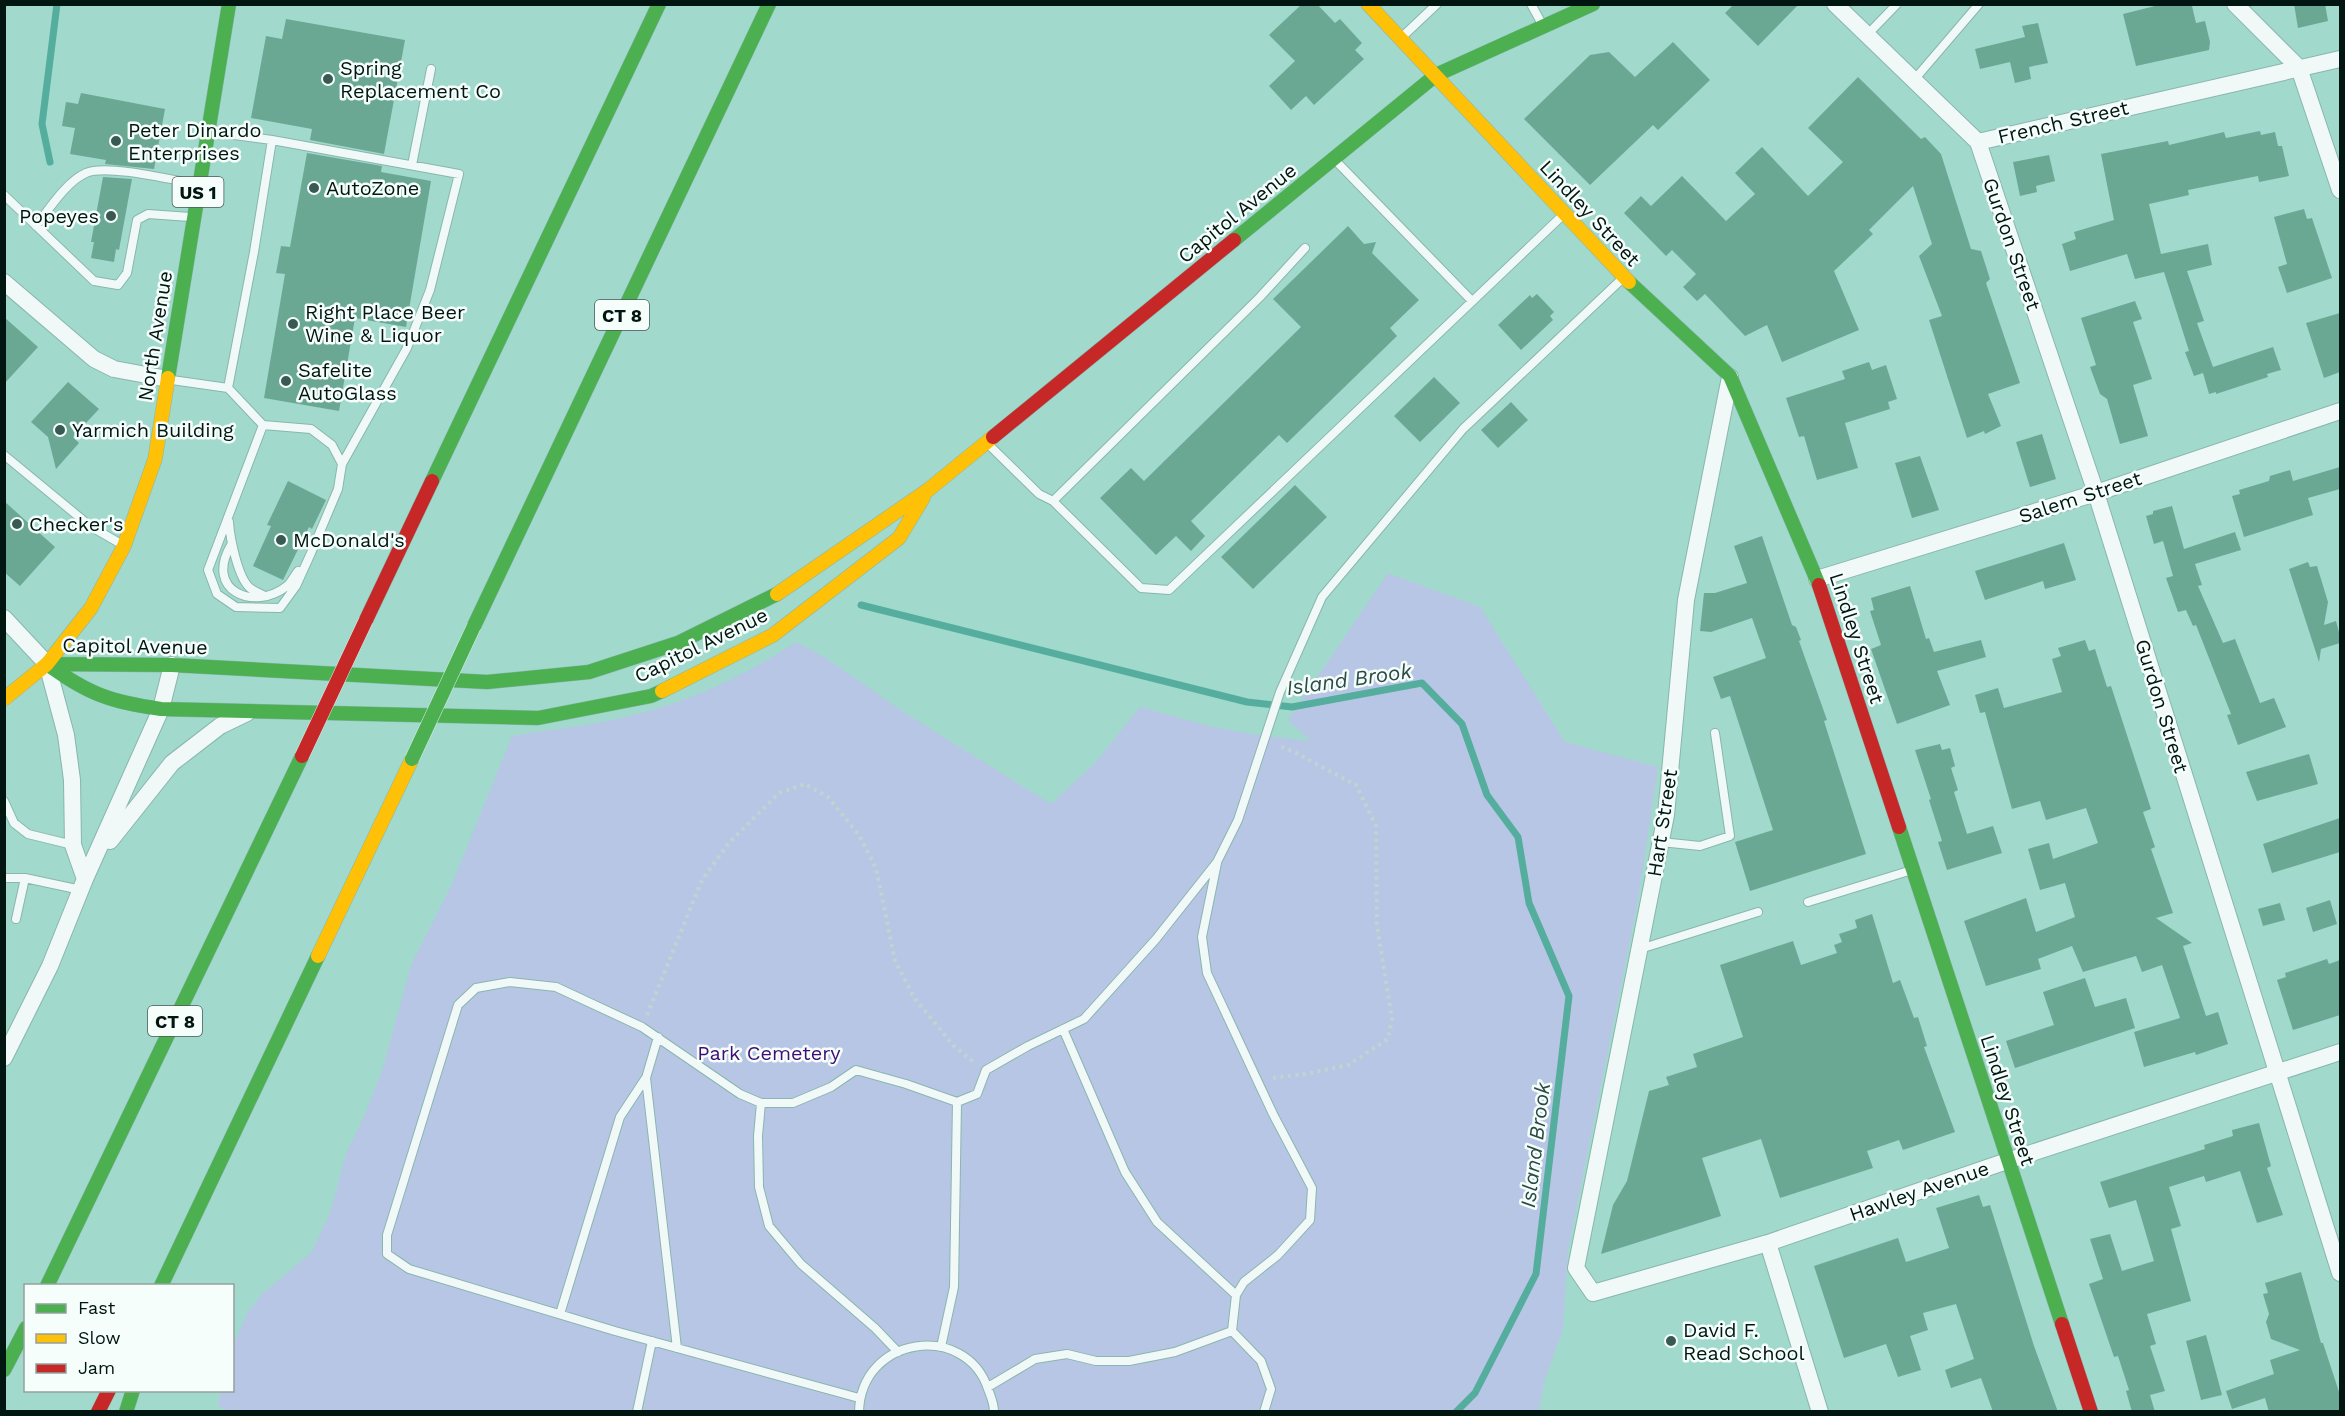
<svg xmlns="http://www.w3.org/2000/svg" width="2345" height="1416" font-family="'Work Sans',sans-serif">
	<rect width="100%" height="100%" fill="#a1d9cd"/>
	<path fill="#b8c6e5" d="M1388 573 1480 607 1565 742 1658 767 1638 900 1568 1250 1563 1329 1544 1382 1539 1411 232 1412 218 1406 221 1391 232 1390 233 1346 247 1313 263 1293 311 1253 330 1213 346 1154 365 1114 383 1068 411 965 452 884 512 736C551 729 591 726 630 716 691 701 744 676 796 642L826 658 905 713 1051 804 1095 763 1140 707 1209 726 1258 735 1311 741 1288 720Z"/>
	<g fill="none" stroke-linecap="round" stroke-linejoin="round">
		<path stroke="#55ae9d" stroke-width="7" d="M50 162 42 124 57 4
			M861 605 1247 702 1292 707 1422 683 1462 724 1487 795 1518 837 1529 903 1569 996 1536 1274 1475 1393 1456 1412"/>
	</g>
	<path fill="#6aa894" d="M1302 4H1317L1335 23 1340 19 1362 43 1355 50 1364 59 1314 105 1306 96 1291 110 1269 86 1295 61 1269 35Z
		M1734 4H1799L1758 46 1725 13Z
		M2163 4 2192 6 2196 23 2205 21 2210 42 2209 50 2136 66 2123 14Z
		M2294 4H2325L2328 21 2298 28Z
		M286 19 405 40 384 154 310 140 312 129 251 118 266 36 282 39Z
		M2038 23 2048 63 2029 67 2031 79 2015 83 2010 62 1980 69 1975 49 2025 37 2022 26Z
		M1673 42 1710 80 1658 130 1653 125 1590 185 1524 119 1590 55 1609 52 1635 77Z
		M1858 77 1921 139 1925 137 1941 154 1971 249 1981 251 1990 279 1986 283 2020 383 1988 394 2001 426 1985 434 1984 431 1967 438 1929 320 1942 316 1919 256 1932 244 1913 186 1869 230 1873 234 1834 271 1859 330 1782 362 1767 325 1745 336 1705 294 1697 301 1683 287 1696 274 1672 250 1666 256 1624 213 1641 196 1651 206 1682 176 1726 221 1755 194 1735 173 1762 147 1808 196 1843 162 1808 128Z
		M81 93 165 109 154 169 105 164 106 160 70 154 75 128 62 126 66 102 78 104Z
		M2260 131 2261 135 2275 132 2278 146H2282L2289 176 2259 182 2258 176 2188 190 2189 195 2149 204 2161 254 2208 244 2212 265 2187 271 2204 321 2197 323 2213 367 2273 347 2281 370 2267 374 2268 377 2216 394V392L2209 394 2203 373 2194 376 2185 352 2189 351 2164 272 2135 279 2127 254 2070 271 2062 244 2076 239 2074 232 2114 220 2101 154 2168 141 2169 145 2224 132 2226 138Z
		M307 153 382 166 381 172 431 181 406 327 355 318 339 411 264 398 285 274 276 273 281 246 290 247Z
		M2049 155 2055 181 2036 186 2037 192 2020 196 2013 162Z
		M103 177 132 179 119 250 116 249 114 262 91 258 94 242H91Z
		M2304 209 2307 219 2312 218 2332 278 2287 293 2278 267 2287 264 2274 217Z
		M1348 226 1364 244 1376 242 1372 253 1419 300 1390 328 1397 336 1287 443 1279 435 1191 521 1205 536 1191 551 1176 536 1156 555 1100 498 1131 468 1144 481 1301 327 1273 299Z
		M1537 294 1554 312 1550 316 1553 320 1521 350 1498 325 1530 295 1532 298Z
		M2135 301 2142 319 2133 322 2152 379 2133 385 2148 436 2120 444 2107 399 2100 394 2090 367 2096 365 2081 318Z
		M2340 313V372L2324 378 2306 323Z
		M4 317 38 347 4 384Z
		M1869 362 1872 370 1886 365 1897 399 1888 402 1890 409 1845 423 1858 468 1817 480 1804 436 1799 437 1786 398 1845 379 1842 371Z
		M1434 377 1460 403 1420 442 1394 416Z
		M68 382 99 409 73 437 79 443 56 469 48 437 31 422Z
		M1511 402 1528 420 1498 448 1481 430Z
		M2042 434 2056 479 2030 487 2016 442Z
		M1920 456 1939 510 1912 518 1895 463Z
		M2340 467V489L2308 498 2313 515 2244 537 2232 496 2240 494 2239 490 2269 481 2270 476 2290 470 2293 481Z
		M288 481 326 500 312 529 309 527 283 580 253 566 271 526 267 525Z
		M1295 485 1327 517 1253 589 1221 557Z
		M4 501 55 547 20 586 4 572Z
		M2172 506 2184 549 2235 532 2241 550 2195 564 2202 585 2198 586 2223 643 2235 639 2260 703 2274 698 2286 727 2238 745 2227 715 2231 714 2196 625 2193 626 2186 610 2178 612 2166 578 2173 576 2163 541 2154 544 2146 516 2153 514V511Z
		M1762 536 1792 625 1796 627 1801 640 1799 641 1827 720 1824 721 1866 854 1750 891 1735 842 1773 830 1730 696 1721 699 1713 677 1766 658 1752 618 1711 632 1700 631 1704 593H1715L1747 583 1734 546Z
		M2064 543 2076 580 2045 589 2043 581 1985 600 1975 571Z
		M2308 562 2310 567 2317 566 2328 602 2324 625 2336 621 2340 636V643L2321 649 2319 662 2289 569Z
		M1910 586 1926 639 1929 638 1934 652 1981 640 1986 657 1937 671 1950 705 1897 724 1871 649 1881 645 1870 611 1874 610 1871 598Z
		M2085 640 2089 651 2095 649 2107 687 2111 686 2151 809 2143 812 2155 847 2151 849 2173 913 2156 918 2192 943 2183 946 2206 1016 2218 1012 2228 1044 2196 1055 2195 1052 2144 1067 2134 1032 2180 1018 2162 965 2142 972 2136 956 2083 972 2072 946 2038 959 2041 969 1986 986 1964 921 2026 898 2036 932 2075 917 2065 883 2040 890 2028 849 2049 843 2053 859 2098 843 2086 808 2046 820 2040 801 2012 809 1985 712 1980 713 1975 695 1998 688 2004 708 2062 692 2052 659 2061 656 2058 648Z
		M1940 744 1942 750 1950 748 1955 766 1951 768 1958 790 1954 792 1967 834 1993 826 2002 853 1947 870 1938 842 1942 841 1929 800 1931 799 1915 750Z
		M2309 754 2318 784 2257 801 2246 772Z
		M2340 818V852L2272 873 2263 844Z
		M2330 900 2337 924 2313 932 2306 908Z
		M2280 903 2285 920 2263 926 2258 909Z
		M1872 914 1893 983 1900 980 1914 1018 1918 1017 1927 1046 1924 1047 1955 1132 1903 1150 1899 1140 1867 1151 1873 1168 1780 1198 1761 1139 1702 1158 1721 1216 1601 1254 1613 1205 1627 1181 1649 1091 1669 1085 1666 1077 1697 1067 1693 1054 1743 1037 1720 965 1793 941 1801 965 1837 953 1834 945 1842 942 1839 934 1857 928 1855 920Z
		M2327 959 2329 964 2340 960V1015L2293 1030 2277 980 2286 977 2285 973Z
		M2085 978 2095 1007 2126 998 2135 1028 2015 1068 2006 1041 2054 1025 2043 992Z
		M2259 1123 2271 1166 2267 1168 2283 1215 2257 1223 2240 1171 2206 1182 2204 1176 2169 1187 2181 1226 2171 1229 2191 1301 2147 1314 2156 1344 2150 1346 2165 1391 2150 1395 2155 1412H2132L2126 1391 2129 1390 2118 1356 2114 1357 2089 1284 2103 1279 2090 1239 2110 1234 2122 1271 2154 1261 2136 1200 2109 1208 2100 1182 2205 1149 2204 1145 2233 1136 2232 1130Z
		M1979 1195 1983 1207 1990 1205 2034 1346 2058 1412H1993L1981 1378 1951 1388 1945 1370 1974 1359 1956 1304 1923 1313 1928 1330 1910 1336 1921 1370 1898 1377 1886 1344 1844 1358 1814 1266 1898 1238 1906 1262 1949 1248 1936 1208Z
		M2301 1272 2321 1343H2323L2340 1395V1412H2269L2265 1398 2232 1409 2226 1391 2274 1374 2270 1360 2300 1350 2271 1339 2266 1322 2269 1314 2263 1294 2268 1293 2265 1283Z
		M2206 1335 2222 1395 2201 1400 2186 1341Z"/>
	<g fill="none" stroke-linecap="round" stroke-linejoin="round">
		<g stroke="#89b6ad" stroke-width="10">
			<path id="lane" d="M1531 4 1542 24
				M1867 35 1897 4
				M1402 37 1437 4
				M1914 80 1979 4
				M212 132 272 140
				M1334 159 1472 301
				M412 165 431 69
				M4 195 94 281 118 285 127 273 137 220 148 214 190 217
				M36 226C49 209 67 181 86 173 107 164 172 180 196 184
				M1305 248 1260 297 1053 501 1141 588 1169 590 1564 214
				M172 380 228 388 263 425 311 429 332 445 342 464
				M228 388 254 252 272 140 459 174 430 290 407 348 342 464 338 489 311 553 296 586 280 608 236 607 217 594 208 570 263 425
				M988 444 1039 494 1053 501
				M4 455 90 526 121 544
				M229 522C230 538 238 578 250 588 254 591 259 593 263 595
				M231 545C204 591 254 612 287 586 291 583 294 576 298 571
				M4 801 14 823 28 834 73 845
				M1661 842 1700 846 1730 836 1715 733
				M1217 863 1202 937 1207 973 1273 1114 1312 1188 1310 1220 1278 1255 1244 1282 1236 1295 1232 1331 1261 1361 1271 1389 1264 1412
				M4 878H25L81 890
				M1808 902 1912 870
				M16 919 25 878
				M1640 949 1758 912
				M1063 1029 1125 1172 1157 1222 1236 1295
				M658 1037 646 1078 677 1348
				M761 1103 758 1136 759 1187 769 1226 801 1264 875 1328 898 1352
				M560 1314 620 1117 645 1079
				M941 1347 954 1287 957 1102
				M988 1387 1035 1359 1067 1354 1096 1361H1129L1175 1352 1232 1331
				M859 1398 615 1331 409 1269 387 1254V1235L458 1005 476 988 510 982 556 987 642 1027 740 1094 761 1103H793L831 1087 856 1070 906 1084 957 1102 977 1094 986 1070 1028 1046 1084 1019 1156 939 1217 862 1238 820 1280 692 1322 597 1463 429 1623 278
				M637 1412 652 1341
				M859 1412C861 1335 966 1322 988 1389 991 1397 994 1403 994 1412"/>
		</g>
		<g stroke="#89b6ad" stroke-width="18">
			<path id="street" d="M1835 4 1978 142 2340 59
				M2235 4 2299 68 2340 190
				M1978 142 2096 493 2340 1273
				M4 282 94 359 114 369 168 379
				M1730 377 1686 600 1666 815 1576 1268 1593 1293 1768 1243 2007 1161 2340 1052
				M1817 579 2096 493 2340 411
				M4 618 47 664 66 735 72 780 73 845 85 879
				M110 841 172 763 220 726 247 713
				M4 1058 50 966 85 879 161 709 172 665
				M1768 1243 1820 1412"/>
		</g>
		<g stroke="#89b6ad" stroke-width="15">
			<path id="fast" d="M1234 240 1436 75 1593 4
				M1629 282 1730 376 1819 585
				M168 378 229 4
				M432 481 659 4
				M474 626 769 4
				M47 664 172 665 487 682 589 672 678 643 777 594
				M47 664C88 694 111 702 161 709L538 718 651 696 662 691
				M1899 827 2062 1324
				M47 1286 302 756
				M161 1286 318 956
				M4 1370 26 1328
				M126 1412 133 1390"/>
		</g>
		<g stroke="#89b6ad" stroke-width="15">
			<path id="slow" d="M1368 4 1629 282
				M777 594 928 490 993 437
				M662 691 773 635 899 538 923 498
				M4 699 47 664 91 608 124 546 155 459 168 378
				M318 956 412 759"/>
		</g>
		<g stroke="#89b6ad" stroke-width="15">
			<path id="jam" d="M993 437 1234 240
				M1819 585 1899 827
				M366 620 432 481
				M2062 1324 2091 1412
				M98 1412 109 1390"/>
		</g>
		<path stroke="#c2d3d0" stroke-width="4" stroke-dasharray="3 4.5" stroke-linecap="butt" d="M647 1015 702 880 728 844 779 793 805 784 828 797 859 835 876 868 895 961 915 999 954 1046 975 1063
			M1273 1078 1305 1074 1348 1065 1388 1039 1392 1019 1377 926 1376 826 1356 785 1294 752 1277 745"/>
		<use href="#lane" stroke="#f1f9f8" stroke-width="8"/>
		<use href="#street" stroke="#f1f9f8" stroke-width="16"/>
		<use href="#fast" stroke="#4caf50" stroke-width="14"/>
		<use href="#slow" stroke="#ffc107" stroke-width="14"/>
		<use href="#jam" stroke="#c62828" stroke-width="14"/>
		<g stroke="#d5eee8" stroke-width="15" stroke-linecap="butt">
			<path id="fast-bridge" d="M412 759 474 626"/>
		</g>
		<g stroke="#d5eee8" stroke-width="15" stroke-linecap="butt">
			<path id="jam-bridge" d="M302 756 366 620"/>
		</g>
		<use href="#fast-bridge" stroke="#4caf50" stroke-width="14"/>
		<use href="#jam-bridge" stroke="#c62828" stroke-width="14"/>
	</g>
	<g fill="#395a53" stroke="#f5fefb" stroke-width="2">
		<circle cx="328" cy="79" r="6"/>
		<circle cx="116" cy="141" r="6"/>
		<circle cx="314" cy="188" r="6"/>
		<circle cx="111" cy="216" r="6"/>
		<circle cx="293" cy="324" r="6"/>
		<circle cx="286" cy="381" r="6"/>
		<circle cx="60" cy="430" r="6"/>
		<circle cx="17" cy="524" r="6"/>
		<circle cx="281" cy="540" r="6"/>
		<circle cx="1671" cy="1341" r="6"/>
	</g>
	<g text-anchor="middle" dominant-baseline="central" stroke-width="5" stroke-linejoin="round" paint-order="stroke">
		<g fill="#f5fefb" stroke="#4a5b57" stroke-width="1.5">
			<rect x="172.5" y="177" width="51" height="30" rx="4.5"/>
			<rect x="595" y="300" width="54" height="30" rx="4.5"/>
			<rect x="148" y="1006" width="54" height="30" rx="4.5"/>
		</g>
		<g font-size="18" font-weight="bold" fill="#011511">
			<text x="198" y="192">US 1</text>
			<text x="622" y="315">CT 8</text>
			<text x="175" y="1021">CT 8</text>
		</g>
		<g font-size="20" fill="#011511" stroke="#f5fefb" text-anchor="start">
			<text x="340" y="68">Spring<tspan x="340" dy="23">Replacement Co</tspan></text>
			<text x="128" y="130">Peter Dinardo<tspan x="128" dy="23">Enterprises</tspan></text>
			<text x="326" y="188">AutoZone</text>
			<text x="99" y="216" text-anchor="end">Popeyes</text>
			<text x="305" y="312">Right Place Beer<tspan x="305" dy="23">Wine &amp; Liquor</tspan></text>
			<text x="298" y="370">Safelite<tspan x="298" dy="23">AutoGlass</tspan></text>
			<text x="72" y="430">Yarmich Building</text>
			<text x="29" y="524">Checker's</text>
			<text x="293" y="540">McDonald's</text>
			<text x="1683" y="1330">David F.<tspan x="1683" dy="23">Read School</tspan></text>
		</g>
		<g font-size="20" fill="#011511" stroke="#f5fefb">
			<text transform="translate(2063 122) rotate(-13)">French Street</text>
			<text transform="translate(1237 213) rotate(-39)">Capitol Avenue</text>
			<text transform="translate(1590 213) rotate(47)">Lindley Street</text>
			<text transform="translate(2012 244) rotate(71)">Gurdon Street</text>
			<text transform="translate(155 336) rotate(-81)">North Avenue</text>
			<text transform="translate(2080 497) rotate(-18)">Salem Street</text>
			<text transform="translate(1857 638) rotate(72)">Lindley Street</text>
			<text transform="translate(701 645) rotate(-26)">Capitol Avenue</text>
			<text transform="translate(135 646) rotate(1)">Capitol Avenue</text>
			<text transform="translate(2162 706) rotate(73)">Gurdon Street</text>
			<text transform="translate(1662 823) rotate(-81)">Hart Street</text>
			<text transform="translate(2008 1100) rotate(72)">Lindley Street</text>
			<text transform="translate(1919 1191) rotate(-19)">Hawley Avenue</text>
		</g>
		<g font-size="20" fill="#3f0e75" stroke="#f5fefb">
			<text x="769" y="1053">Park Cemetery</text>
		</g>
		<g font-size="21" font-style="italic" fill="#2b4a43" stroke="#f5fefb">
			<text transform="translate(1349 679) rotate(-8)">Island Brook</text>
			<text transform="translate(1535 1145) rotate(-83)">Island Brook</text>
		</g>
	</g>
	<rect width="2345" height="1416" fill="none" stroke="#011511" stroke-width="12"/>
	<rect x="24" y="1284" width="210" height="108" fill="#f5fefb" stroke="#93a19d" stroke-width="1.5"/>
	<rect x="36" y="1304" width="30" height="9" fill="#4caf50" stroke="#93a19d" stroke-width="1.5"/>
	<text x="78" y="1314" font-size="18" fill="#011511">Fast</text>
	<rect x="36" y="1334" width="30" height="9" fill="#ffc107" stroke="#93a19d" stroke-width="1.5"/>
	<text x="78" y="1344" font-size="18" fill="#011511">Slow</text>
	<rect x="36" y="1364" width="30" height="9" fill="#c62828" stroke="#93a19d" stroke-width="1.5"/>
	<text x="78" y="1374" font-size="18" fill="#011511">Jam</text>
</svg>
